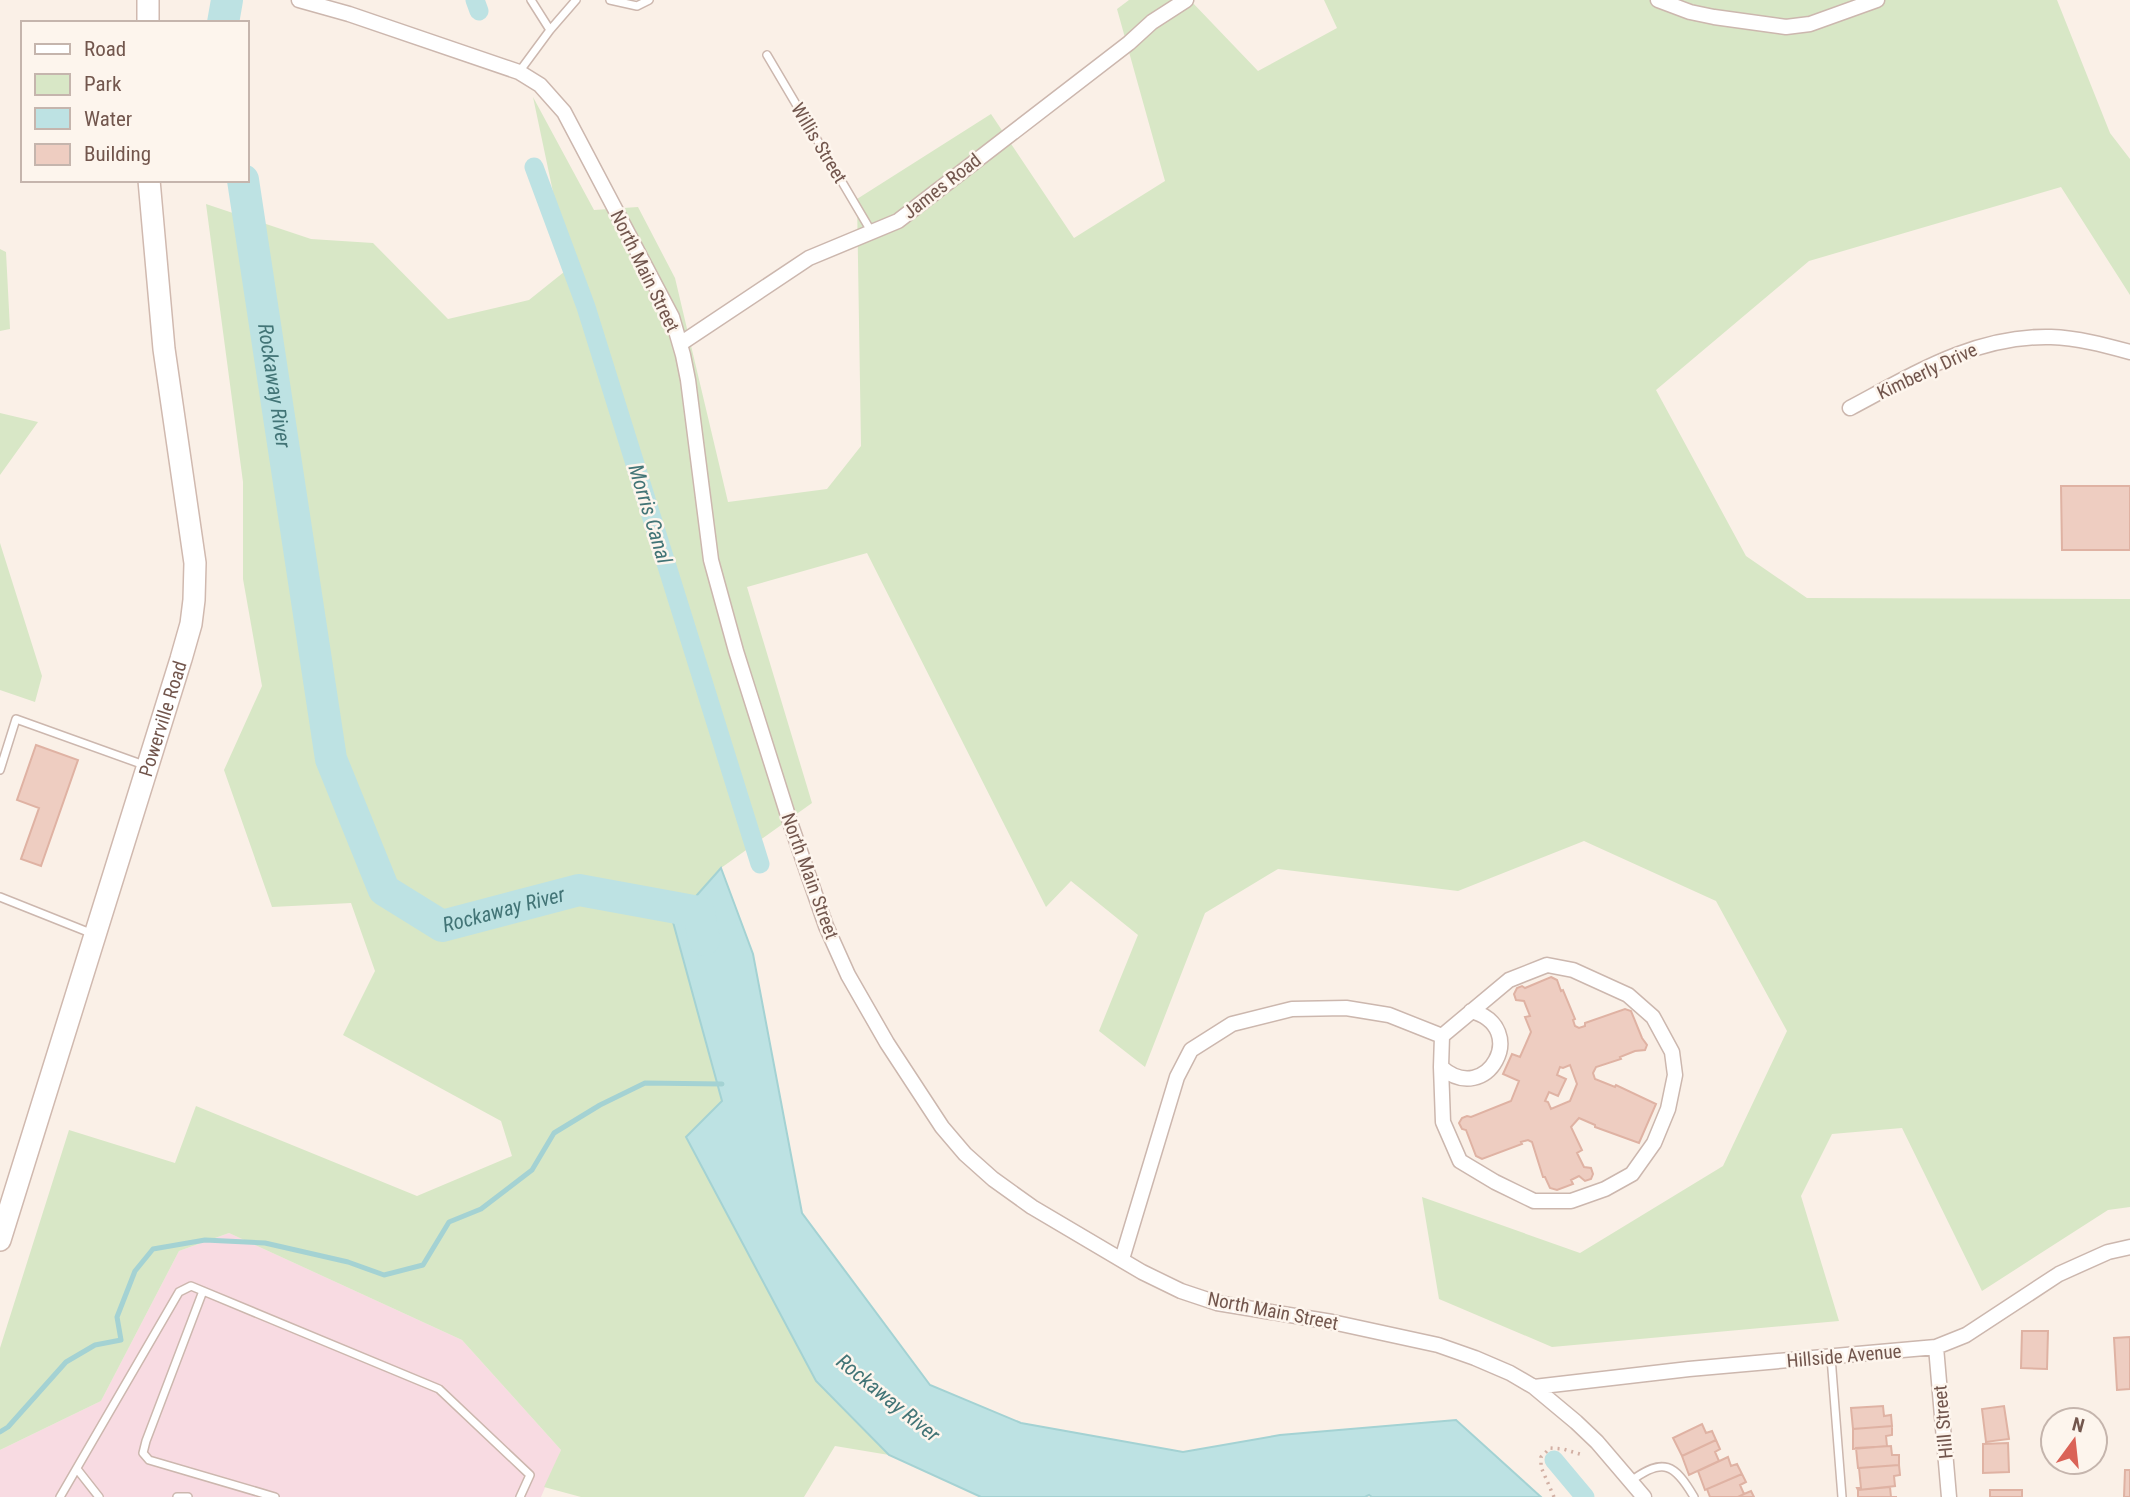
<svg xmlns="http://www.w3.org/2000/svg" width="2130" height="1497" font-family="'Roboto Condensed',sans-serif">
	<rect width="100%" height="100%" fill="#faf0e7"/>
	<path fill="#f8dbe2" d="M229 1233 462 1340 561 1450 541 1497H0V1450L101 1401 179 1251Z"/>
	<path fill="#d8e7c6" d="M1129 0H1190L1258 71 1337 28 1324 0H2057L2110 133 2130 159V295L2061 187 1809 261 1656 390 1746 556 1807 598 2130 599V1207L2108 1210 1982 1291 1902 1128 1832 1134 1801 1196 1839 1321 1552 1347 1439 1299 1422 1197 1580 1253 1723 1166 1787 1031 1716 901 1584 841 1458 891 1278 869 1205 913 1145 1067 1099 1031 1138 935 1071 881 1046 907 867 553 747 587 812 803 721 868 673 923 722 1101 816 1381 889 1455 835 1446 804 1497H581L544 1487 561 1450 462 1340 229 1233 179 1251 101 1401 0 1450V1348L69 1130 175 1163 196 1106 417 1196 512 1156 501 1121 343 1035 375 971 351 903 272 907 224 770 262 686 243 579V482L206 204 311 239 373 243 448 319 529 300 569 268 533 97 594 210 638 207 675 278 728 502 827 489 861 446 857 199 991 114 1074 238 1165 181 1117 9Z
		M0 249 6 252 10 329 0 331Z
		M0 413 38 422 0 475Z
		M0 543 42 676 35 702 0 690Z"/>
	<path fill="#bde2e3" stroke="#a4d2d3" stroke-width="2" d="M721 868 753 954 802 1213 930 1385 1021 1423 1183 1452 1280 1435 1456 1420 1541 1497H1372L1369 1495 1365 1497H981L889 1455 816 1381 686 1137 722 1101 673 922Z"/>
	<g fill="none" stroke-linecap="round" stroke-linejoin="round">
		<path stroke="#a4d2d3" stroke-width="5" d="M0 1432 8 1427 66 1362 95 1345 121 1340 117 1317 135 1271 153 1249 205 1240 265 1243 348 1262 384 1275 423 1265 449 1222 481 1209 532 1170 554 1133 600 1105 645 1083 722 1084"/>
		<path stroke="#bde2e3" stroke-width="19" d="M475 0 479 11
			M534 167 586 307 760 864
			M1554 1460 1585 1497"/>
		<g stroke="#bde2e3" stroke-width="32">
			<path d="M223 23 227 0"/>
			<path id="s1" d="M243 180 331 759 384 890 442 926 579 890 699 912 704 940"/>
		</g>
	</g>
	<path fill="#eecdc1" stroke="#dfb2a3" stroke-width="2" fill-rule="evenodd" d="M2061 486H2130V550H2062Z
		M36 745 78 760 41 866 21 859 39 808 17 800Z
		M1551 977 1557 980 1561 991 1563 990 1575 1019 1573 1020 1575 1026 1579 1028 1585 1026V1023L1625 1009 1631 1011 1642 1038 1647 1045 1645 1050 1635 1051 1620 1057 1621 1059 1596 1067 1593 1073 1595 1079 1615 1087 1616 1085 1656 1104 1639 1143 1595 1127V1125L1579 1118 1571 1127 1582 1150 1577 1153 1584 1167 1591 1168 1593 1174 1591 1179 1585 1181 1579 1176 1571 1180 1573 1184 1557 1190 1550 1188 1545 1177H1543L1532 1142 1528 1140 1521 1142 1522 1144 1482 1159 1476 1156 1466 1130 1462 1129 1459 1123 1462 1118 1467 1116 1471 1117 1511 1101 1519 1081 1503 1074 1512 1054 1520 1057 1531 1032 1525 1017 1530 1016 1524 1001 1516 1000 1514 994 1517 988 1522 986 1525 988ZM1570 1065 1577 1084 1570 1101 1551 1109 1548 1102 1545 1101 1549 1092 1558 1096 1566 1079 1557 1075 1560 1067 1563 1068Z
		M2022 1331H2048L2047 1369 2021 1368Z
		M2130 1337V1389L2117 1390 2114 1338Z
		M1883 1406 1884 1416 1891 1415 1892 1426 1853 1429 1851 1408Z
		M2004 1406 2009 1439 1986 1442 1982 1409Z
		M1702 1424 1706 1433 1712 1431 1716 1440 1682 1456 1673 1438Z
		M1892 1426V1435L1886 1436 1887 1446 1853 1449V1429Z
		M1716 1440 1720 1449 1715 1452 1719 1461 1689 1475 1682 1456Z
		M2008 1443 2009 1472 1983 1473V1444Z
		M1891 1446 1892 1455H1899V1465L1858 1468 1856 1448Z
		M1728 1457 1731 1466 1737 1464 1742 1474 1705 1490 1698 1471Z
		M1899 1465 1900 1475 1894 1476 1895 1486H1896L1858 1490 1857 1488H1861L1859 1468Z
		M2125 1470H2130V1497H2124Z
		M1742 1474 1746 1482 1740 1485 1744 1494 1738 1497H1710L1707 1489Z
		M1890 1487 1891 1497H1897H1858V1490Z
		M1990 1490H2022V1497H1990Z
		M1751 1491 1754 1497H1738L1744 1494Z"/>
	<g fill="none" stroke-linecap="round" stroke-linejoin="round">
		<g stroke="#ccb7ae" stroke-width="10">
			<path id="lane" d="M531 0 550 30
				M610 0 637 6 649 0
				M767 55 871 231
				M519 72 550 30 576 0
				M0 770 16 719 144 765
				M0 897 93 934
				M203 1291 146 1441 143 1453 149 1460 275 1497
				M1831 1357 1842 1497
				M77 1469 99 1497
				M1631 1481C1663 1457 1675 1464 1694 1497
				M60 1497 179 1292 191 1286 439 1389 530 1475 520 1497
				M177 1497H188"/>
		</g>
		<g stroke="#ccb7ae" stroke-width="17">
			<path id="street" d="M299 0 349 14 519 72 540 85 564 112 672 317 683 355 688 380 711 560 736 651 791 825 826 926 848 975 887 1043 942 1127 965 1154 993 1179 1032 1207 1142 1272 1181 1291 1217 1303 1332 1322 1438 1345 1475 1358 1510 1373 1534 1387 1576 1422 1597 1442 1644 1497
				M1658 0 1690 12 1714 17 1786 27 1810 24 1877 0
				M680 344 809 258 898 221 1129 43 1152 22 1186 0
				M1850 408C1914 374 1976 335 2051 337 2078 338 2104 345 2130 352
				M1547 965 1573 970 1628 995 1653 1017 1672 1052 1675 1075 1668 1109 1654 1143 1632 1174 1605 1189 1571 1201H1534L1495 1182 1460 1161 1443 1122 1441 1067 1442 1036 1509 980Z
				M1441 1067C1487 1108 1531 1027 1471 1011
				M1122 1259 1177 1077 1191 1050 1232 1024 1292 1009 1346 1008 1389 1015 1442 1036
				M1936 1347 1949 1497
				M1534 1387 1689 1369 1936 1347 1966 1335 2059 1274 2108 1252 2130 1247"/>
		</g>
		<g stroke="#d0b9af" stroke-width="24">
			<g id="secondary">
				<path d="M148 23V0"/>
				<path id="s2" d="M0 1240 181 659 191 624 194 600 195 563 164 349 149 180"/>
			</g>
		</g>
		<path stroke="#d2b0a4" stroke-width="3.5" stroke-dasharray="2 5" stroke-linecap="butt" d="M1554 1497 1541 1467V1457L1550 1448 1563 1449 1583 1455"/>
		<use href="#lane" stroke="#fff" stroke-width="7"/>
		<use href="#street" stroke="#fff" stroke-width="14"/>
		<use href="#secondary" stroke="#fff" stroke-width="21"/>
	</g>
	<g text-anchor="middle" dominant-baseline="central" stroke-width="5" stroke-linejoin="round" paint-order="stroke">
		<g font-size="19" fill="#72564d" stroke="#fdf5ed">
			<text transform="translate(819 143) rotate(59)">Willis Street</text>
			<text transform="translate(942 186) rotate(-38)">James Road</text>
			<text transform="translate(645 271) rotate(64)">North Main Street</text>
			<text transform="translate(1927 371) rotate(-25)">Kimberly Drive</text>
			<text stroke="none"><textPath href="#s2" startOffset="546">Powerville Road</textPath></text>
			<text transform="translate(810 876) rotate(70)">North Main Street</text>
			<text transform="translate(1273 1311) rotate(11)">North Main Street</text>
			<text transform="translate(1844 1356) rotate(-5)">Hillside Avenue</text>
			<text transform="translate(1943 1422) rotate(-95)">Hill Street</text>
		</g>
		<g font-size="21" font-style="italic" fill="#427476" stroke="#fdf5ed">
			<text stroke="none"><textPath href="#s1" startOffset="208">Rockaway River</textPath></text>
			<text transform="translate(650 514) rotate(73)">Morris Canal</text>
			<text stroke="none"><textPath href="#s1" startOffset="859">Rockaway River</textPath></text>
			<text transform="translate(888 1398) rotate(39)">Rockaway River</text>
		</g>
	</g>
	<rect x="21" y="21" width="228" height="161" fill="#fdf5ed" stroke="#c5b5ad" stroke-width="2"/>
	<rect x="35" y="44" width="35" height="10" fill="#ffffff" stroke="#c5b5ad" stroke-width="2"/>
	<text x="84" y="56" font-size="21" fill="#72564d">Road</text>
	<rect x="35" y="74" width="35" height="21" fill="#d8e7c6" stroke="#c5b5ad" stroke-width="2"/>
	<text x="84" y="91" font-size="21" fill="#72564d">Park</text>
	<rect x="35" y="108" width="35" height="21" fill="#bde2e3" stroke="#c5b5ad" stroke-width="2"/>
	<text x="84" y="126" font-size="21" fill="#72564d">Water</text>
	<rect x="35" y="144" width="35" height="21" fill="#eecdc1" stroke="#c5b5ad" stroke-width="2"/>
	<text x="84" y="161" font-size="21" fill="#72564d">Building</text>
	<g transform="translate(2074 1441) rotate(15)"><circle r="33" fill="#fdf5ed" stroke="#c5b5ad" stroke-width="2"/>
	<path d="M0-5L12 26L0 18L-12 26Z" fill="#da6357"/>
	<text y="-10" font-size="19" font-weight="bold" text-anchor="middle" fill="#72564d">N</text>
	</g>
</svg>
